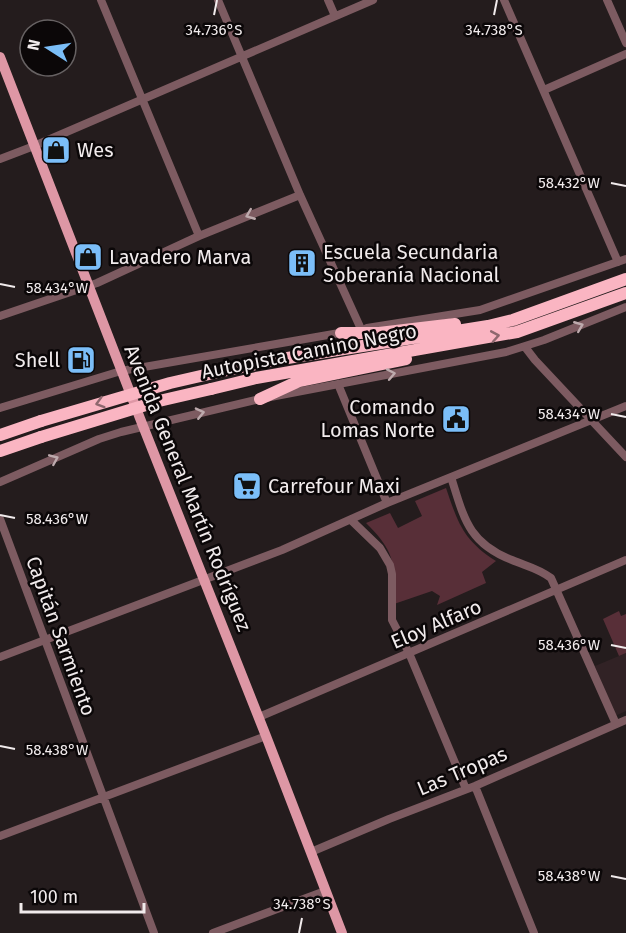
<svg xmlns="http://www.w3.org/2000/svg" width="626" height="933" font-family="'Fira Sans',sans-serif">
	<rect width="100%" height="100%" fill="#241c1d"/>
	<path fill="#312225" d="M626 653V711L615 716 595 666Z"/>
	<path fill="#582f38" d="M446 488C458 523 463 540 496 561L482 572 486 583 437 605 440 596 432 591 394 604C396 566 395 551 366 523L390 513 398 528 422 516 415 501Z
		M619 611 621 616 626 614V653L619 656 603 619Z"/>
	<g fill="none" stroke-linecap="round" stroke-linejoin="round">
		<path stroke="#7d5b61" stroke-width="8" d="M101 0 199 236
			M218 0 300 195 361 329
			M328 0 335 16
			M504 0 618 262
			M607 0 626 43
			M544 90 626 54
			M0 159 34 146 373 0
			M0 316 97 283 199 236 300 195
			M367 328 480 310 626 259
			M525 347 535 360 626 457
			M338 384 387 503
			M0 408 121 371 345 332
			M451 477C464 518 468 543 512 560 526 566 538 568 551 578L616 724
			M0 482 99 439 121 432 260 399 506 352 544 340 626 307
			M0 519 154 933
			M351 520 380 548 390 565 392 574V620L409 653 466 789
			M0 657 282 550 387 503 626 406
			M259 717 626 560
			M475 786 534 933
			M0 836 266 736
			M311 852 389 819 475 786 626 720
			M213 933 325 891"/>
		<path stroke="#de97a5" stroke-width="10" d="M0 57 143 426 266 736 342 933"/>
		<path stroke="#fab5c2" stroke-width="12" d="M341 333H379L455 324
			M218 372 275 360 488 326 513 320 626 279
			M211 389 256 378 517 332 626 293
			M260 399 299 381 406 359
			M0 435 41 421
			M0 451 41 437"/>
		<path stroke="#fab5c2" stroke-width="12" d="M41 421 170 383 218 372
			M41 437 159 401 211 389"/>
	</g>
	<defs><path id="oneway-chevron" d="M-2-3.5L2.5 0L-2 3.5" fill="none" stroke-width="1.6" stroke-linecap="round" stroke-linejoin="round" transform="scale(1.5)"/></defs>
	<g stroke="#bdaaad">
		<use href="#oneway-chevron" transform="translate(250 215) rotate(158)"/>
		<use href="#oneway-chevron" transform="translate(579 326) rotate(-22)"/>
		<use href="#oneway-chevron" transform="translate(391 374) rotate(-11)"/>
		<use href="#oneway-chevron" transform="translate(200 413) rotate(-13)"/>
		<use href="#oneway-chevron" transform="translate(54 459) rotate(-23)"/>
	</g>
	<g stroke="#8e676e">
		<use href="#oneway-chevron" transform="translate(495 336) rotate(-10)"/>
		<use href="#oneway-chevron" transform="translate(100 403) rotate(164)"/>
	</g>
	<path fill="none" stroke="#f1ebec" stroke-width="2" d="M214 15 217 0M494 15 497 0M611 183 626 186M0 284 15 287M611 414 626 417M0 515 15 518M611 645 626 648M0 746 15 749M611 876 626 879M299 933 302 918"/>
	<defs>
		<g id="shop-square" transform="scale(1.5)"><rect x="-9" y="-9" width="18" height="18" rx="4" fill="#7bbef8" stroke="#0b0708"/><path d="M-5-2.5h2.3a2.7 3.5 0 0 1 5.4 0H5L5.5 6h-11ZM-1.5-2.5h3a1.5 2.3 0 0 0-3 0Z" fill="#111"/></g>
		<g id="building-square" transform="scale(1.5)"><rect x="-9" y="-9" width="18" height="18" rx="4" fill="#7bbef8" stroke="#0b0708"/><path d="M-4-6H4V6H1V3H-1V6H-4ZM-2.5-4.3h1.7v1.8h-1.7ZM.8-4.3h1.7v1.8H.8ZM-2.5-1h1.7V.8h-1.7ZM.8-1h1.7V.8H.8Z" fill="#111"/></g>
		<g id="fuel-square" transform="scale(1.5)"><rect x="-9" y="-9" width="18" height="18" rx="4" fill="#7bbef8" stroke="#0b0708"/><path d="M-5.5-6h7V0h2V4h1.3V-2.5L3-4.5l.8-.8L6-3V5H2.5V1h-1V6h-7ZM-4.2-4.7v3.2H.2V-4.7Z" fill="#111"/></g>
		<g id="civic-square" transform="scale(1.5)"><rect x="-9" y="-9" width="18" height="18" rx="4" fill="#7bbef8" stroke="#0b0708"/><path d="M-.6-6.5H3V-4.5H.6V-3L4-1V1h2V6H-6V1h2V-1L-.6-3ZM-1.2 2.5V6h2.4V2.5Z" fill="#111"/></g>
		<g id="supermarket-square" transform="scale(1.5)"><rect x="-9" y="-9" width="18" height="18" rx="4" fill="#7bbef8" stroke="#0b0708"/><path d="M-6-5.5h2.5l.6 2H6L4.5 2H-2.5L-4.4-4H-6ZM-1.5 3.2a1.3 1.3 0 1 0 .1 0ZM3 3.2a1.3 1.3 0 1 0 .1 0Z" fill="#111"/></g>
	</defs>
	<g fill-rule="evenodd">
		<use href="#shop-square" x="56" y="150"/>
		<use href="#shop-square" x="88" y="257"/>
		<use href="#building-square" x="302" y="263"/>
		<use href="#fuel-square" x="81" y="360"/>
		<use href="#civic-square" x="456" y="419"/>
		<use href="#supermarket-square" x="247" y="486"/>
	</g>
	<g text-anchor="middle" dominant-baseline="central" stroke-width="5" stroke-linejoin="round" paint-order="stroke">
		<g font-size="20" fill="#f1ebec" stroke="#0b0708" text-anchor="start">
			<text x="77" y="150">Wes</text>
			<text x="323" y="252">Escuela Secundaria<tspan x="323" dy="23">Soberanía Nacional</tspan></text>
			<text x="109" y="257">Lavadero Marva</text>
			<text x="60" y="360" text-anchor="end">Shell</text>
			<text x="435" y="407" text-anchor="end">Comando<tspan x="435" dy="23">Lomas Norte</tspan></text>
			<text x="268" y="486">Carrefour Maxi</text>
		</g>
		<g font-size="20" fill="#f1ebec" stroke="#0b0708">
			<text transform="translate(309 351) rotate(-11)">Autopista Camino Negro</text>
			<text transform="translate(188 488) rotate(68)">Avenida General Martín Rodríguez</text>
			<text transform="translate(436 624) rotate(-23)">Eloy Alfaro</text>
			<text transform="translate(61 636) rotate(70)">Capitán Sarmiento</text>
			<text transform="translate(462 771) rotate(-23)">Las Tropas</text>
		</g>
	</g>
	<g font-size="15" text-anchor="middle" fill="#f1ebec" stroke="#0b0708" stroke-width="5" stroke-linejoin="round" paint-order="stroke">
		<text x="214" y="35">34.736°S</text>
		<text x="494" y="35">34.738°S</text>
		<text x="569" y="188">58.432°W</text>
		<text x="57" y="293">58.434°W</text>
		<text x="569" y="419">58.434°W</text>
		<text x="57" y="524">58.436°W</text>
		<text x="569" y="650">58.436°W</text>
		<text x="57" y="755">58.438°W</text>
		<text x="569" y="881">58.438°W</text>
		<text x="302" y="909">34.738°S</text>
	</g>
	<g transform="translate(48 48) rotate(282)"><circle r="28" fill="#0b0708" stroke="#676263" stroke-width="1.5"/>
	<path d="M0-4.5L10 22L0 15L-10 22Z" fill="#7bbef8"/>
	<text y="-9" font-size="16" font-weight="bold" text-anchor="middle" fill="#f1ebec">N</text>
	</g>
	<path d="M21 903v9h123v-9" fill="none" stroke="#f1ebec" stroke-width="3"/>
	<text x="30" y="903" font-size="18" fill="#f1ebec" stroke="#0b0708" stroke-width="4.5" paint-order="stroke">100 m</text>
</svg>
